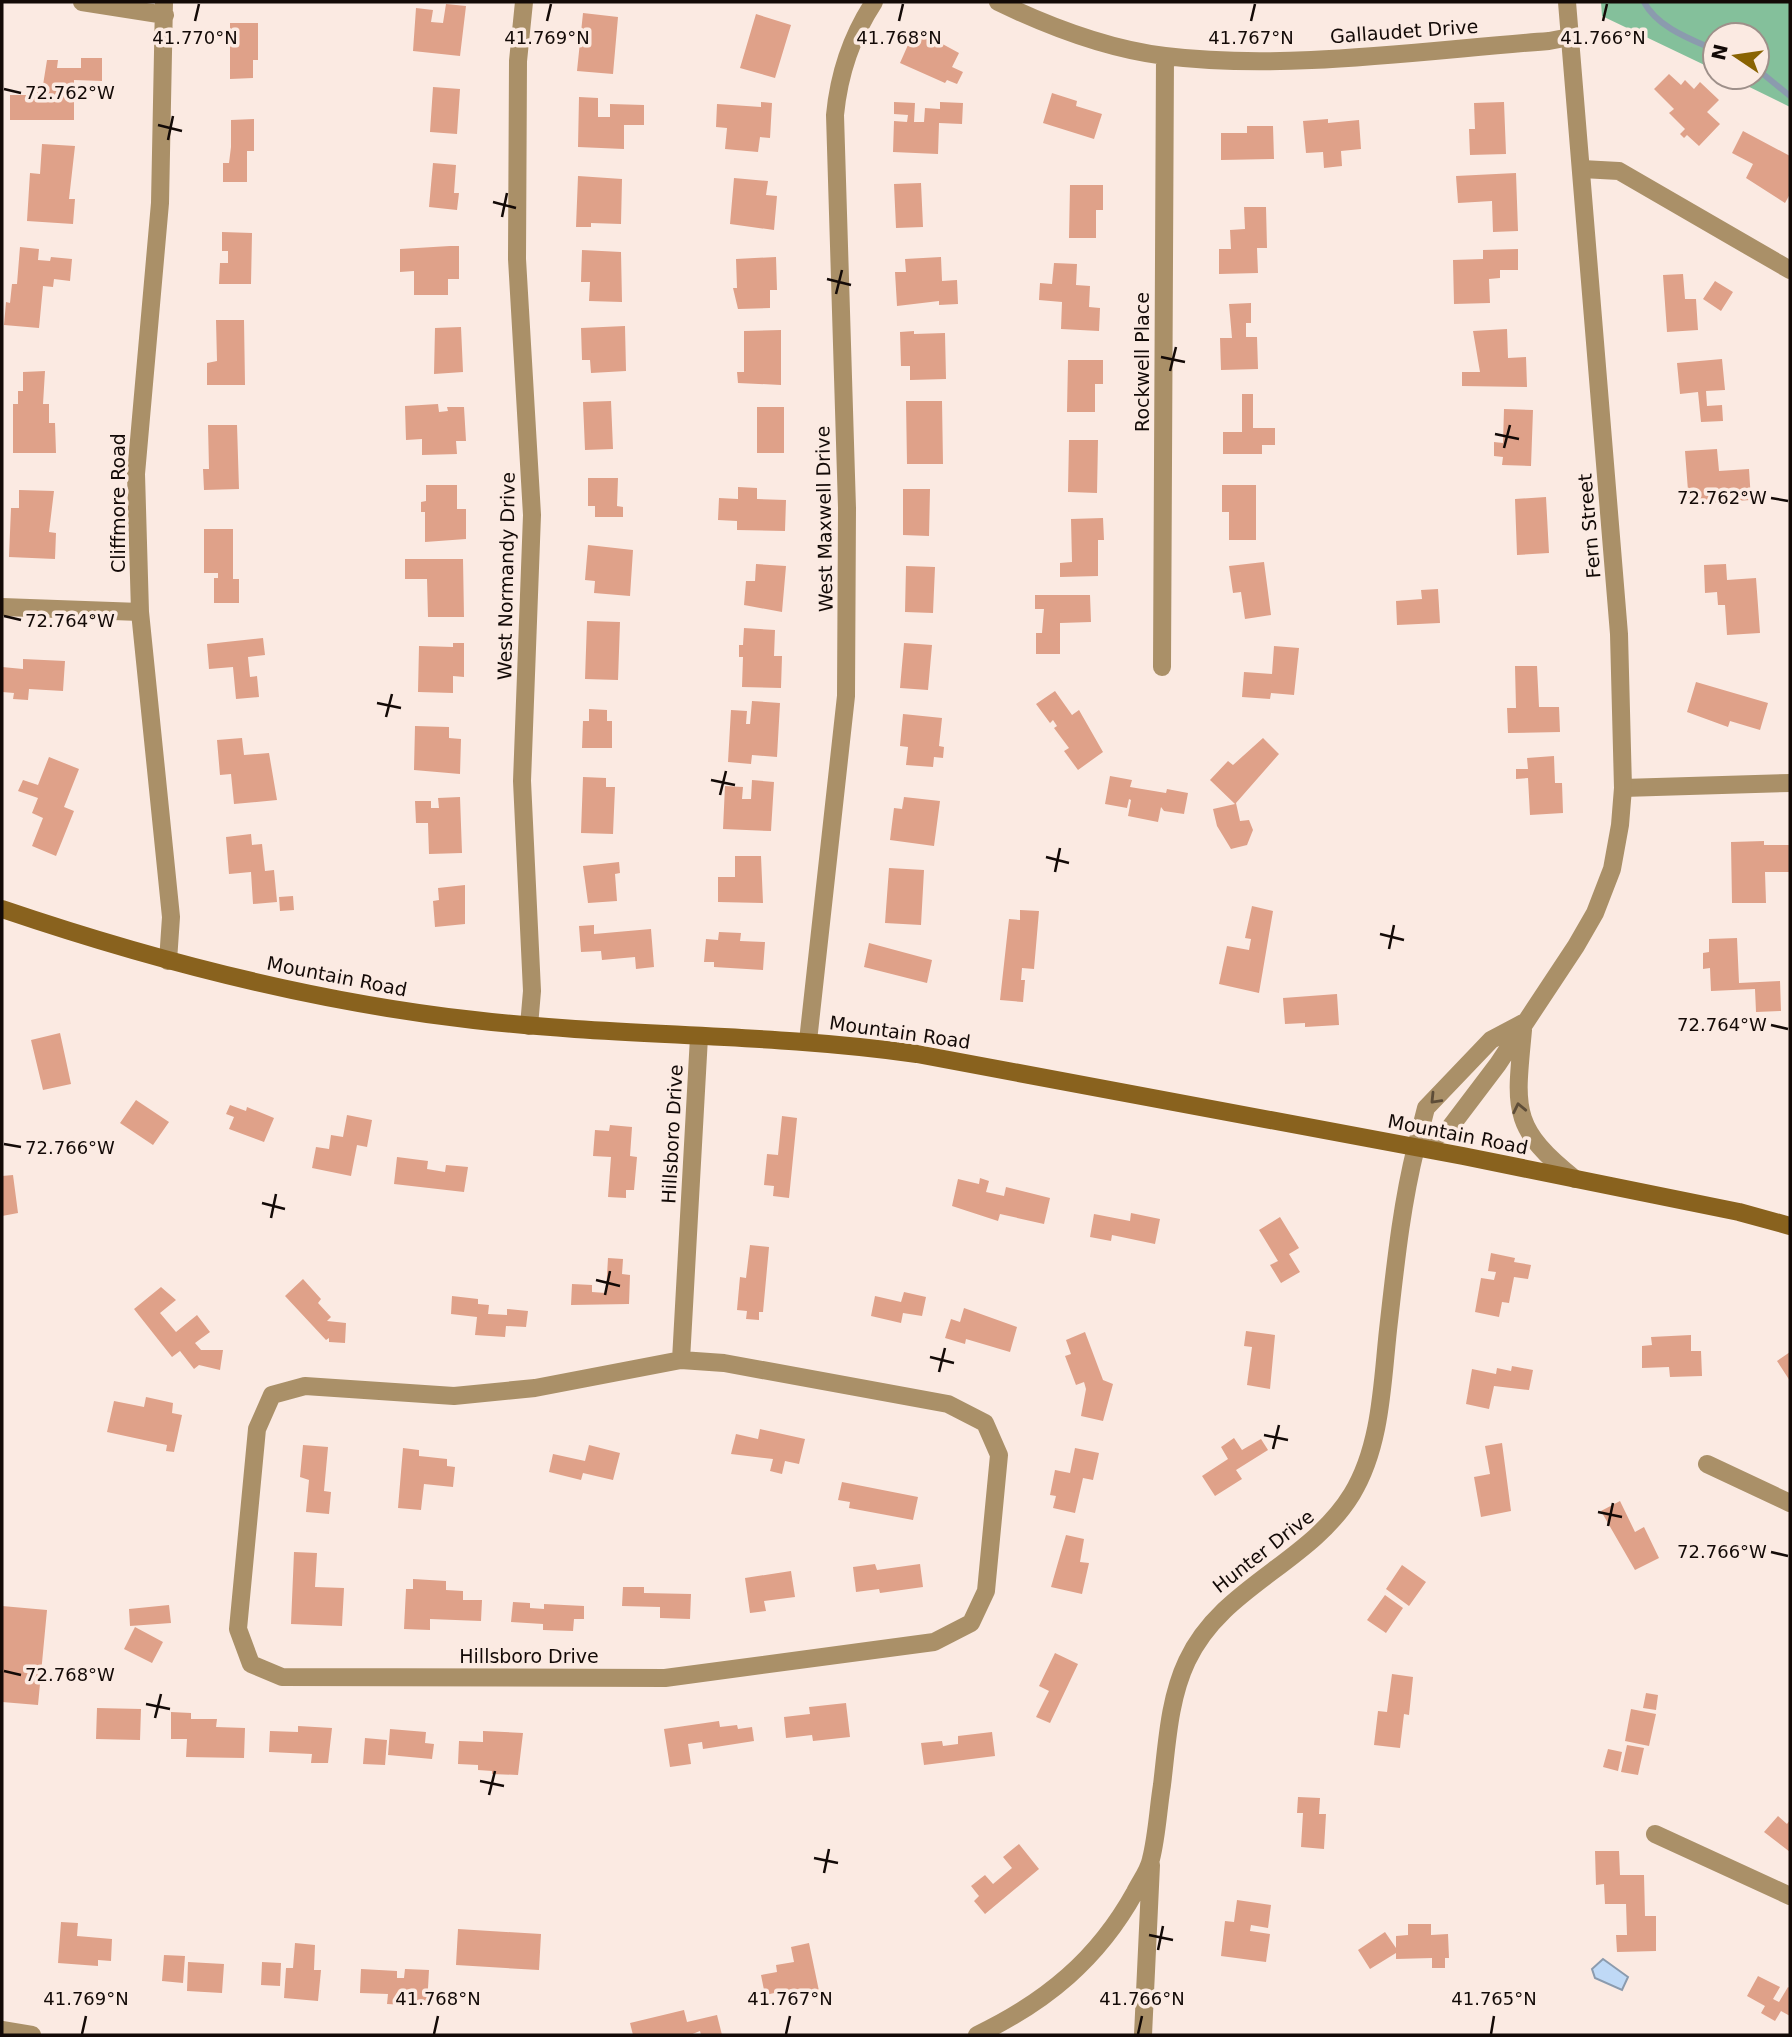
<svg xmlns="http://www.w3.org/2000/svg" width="1792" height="2037" font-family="'DejaVu Sans',sans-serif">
	<rect width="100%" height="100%" fill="#fbeae2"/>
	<path fill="#84c09b" d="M1601 2H1790V107L1729 77H1757V35H1715V70L1602 16Z"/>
	<path fill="#bfd9f6" stroke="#8b9bae" stroke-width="2" d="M1603 1959 1628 1977 1622 1990 1595 1978 1592 1969Z"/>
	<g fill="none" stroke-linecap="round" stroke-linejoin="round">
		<path stroke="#8b9bae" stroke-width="6" d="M1644 2C1657 27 1690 39 1715 50
			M1757 69 1790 96"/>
	</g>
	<path fill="#dfa189" d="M446 4 466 6 460 56 413 51 416 8 433 10 431 22 443 23Z
		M583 13 618 17 613 74 577 71Z
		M756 14 791 25 775 78 740 68Z
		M230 23H258V60H253V78L230 79Z
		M915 29 959 53 952 67 963 72 957 84 947 80 945 83 900 63Z
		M81 58H102V81L74 80V120H10V95H37V85H43L47 60H58L57 68H81Z
		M1669 74 1681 85 1685 80 1694 89 1700 82 1719 100 1707 112 1720 124 1699 146 1687 135 1684 138 1680 134 1685 129 1669 113 1674 109 1654 89Z
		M433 87 460 89 457 134 430 132Z
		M1052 93 1077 101 1076 106 1102 114 1094 139 1043 123Z
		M579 97 598 98V117H610V104L644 105V125H624V149L578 147Z
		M761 102 772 103 770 138 760 137 758 152 725 149 727 128 716 127 717 104 761 107Z
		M894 102 915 103 914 122H924L925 108 940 109V102L963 103 962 124 939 123 938 154 893 152 894 121 907 122 908 115 894 114Z
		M1504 102 1506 154 1470 155 1469 129H1475L1474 103Z
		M254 119V151H247V182H223V163H229L231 147V120Z
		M1328 119V123L1359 120 1361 149 1341 151 1342 166 1324 168 1323 152 1306 153 1303 121Z
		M1247 126H1273L1274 159 1221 160V133H1247Z
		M1743 131 1790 156V194L1785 203 1746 178 1753 164 1732 153Z
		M42 144 75 146 69 199H75L73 224 27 221 30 173 40 174Z
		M433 163 456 165 454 193H459L457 210 429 207Z
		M1516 173 1518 231 1493 232 1492 201 1458 203 1456 176Z
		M578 176 622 179 621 224 591 223V227H576Z
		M734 178 768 181 766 195 777 196 774 230 730 224Z
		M921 183 923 227 896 228 894 184Z
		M1070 185H1103V210H1096V238H1069Z
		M1244 207H1266L1267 248H1257L1258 273 1219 274V249H1231L1230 230 1245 229Z
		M222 232 252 233 251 284H219L220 263H228V251H222Z
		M450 246H459V279H448V295H414V271L400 272V249Z
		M20 247 39 249 38 260 50 261 51 257 72 259 70 281 54 279 53 287 43 286 39 328 4 325 6 302 10 303 12 284H17Z
		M1518 249V270H1500V278L1489 279 1490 303 1454 304 1453 260 1483 259V250Z
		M582 250 621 252 622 302 589 301 590 282H581Z
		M776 257 777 290H770V308L738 309 733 288H737L736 259Z
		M941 257 942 281 957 280 958 304 939 305V301L897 306 895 272H906L905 259Z
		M1054 263 1077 264 1076 285 1090 286 1089 307 1100 308 1099 331 1061 329 1062 302 1039 300 1040 283 1052 284Z
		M1683 274 1685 299H1696L1698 330 1667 332 1663 275Z
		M1715 281 1733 292 1721 311 1703 299Z
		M1251 303V323H1246V337H1257L1258 369 1221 370 1220 338H1232L1229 304Z
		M216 320H244L245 385H207V363L217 361Z
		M625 326 626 371 591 373 590 360H582L581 328Z
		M461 327 463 372 434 374 435 328Z
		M1507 329 1508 358 1526 357 1527 387 1462 386V372H1480L1473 331Z
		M781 330V385L738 383 737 372H744V331Z
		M914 331V334L945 333 946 379 910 380V366H901L900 332Z
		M1722 359 1725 390 1706 391 1707 406 1722 405 1723 421 1701 422 1698 392 1680 394 1677 363Z
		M1068 360H1103V384H1095V412H1067Z
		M45 371 43 404H49V423H55L56 453H13V404H18V391H23V372Z
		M1242 394H1253V428H1275V445H1262V454H1223V432H1242Z
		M611 401 613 449 585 450 583 402Z
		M906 401H942L943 464H907Z
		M438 404 439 412 448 411 447 407H464L466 441H456L457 454 422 455V439L406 440 405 406Z
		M757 407H784V453H757Z
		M1504 409 1533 410 1531 466 1502 465 1503 457 1494 456V442L1503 443Z
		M208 425H237L239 489 204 490 203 469H209Z
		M1069 440H1098L1097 493 1068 492Z
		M1717 449 1719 471 1749 469 1751 500 1689 504 1685 451Z
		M588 478H618L617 506 623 507V517H595V506H588Z
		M426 485H457V509H466V539L425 542V512H421V502L426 501Z
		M1222 485H1256V540H1229V512H1222Z
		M738 487 757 488V499L786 500 785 531 737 530V521L718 520 719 498 738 499Z
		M903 489H930L929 536 903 535Z
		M19 490 54 491 49 532 56 533 55 559 9 557 11 508H19Z
		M1546 497 1549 553 1517 555 1515 499Z
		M1103 518 1104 540H1098V576L1060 577V563L1072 562 1071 519Z
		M204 529H233V579H239V603H214V578H218V573H204Z
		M588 545 633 550 630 596 594 593 595 581 585 580Z
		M405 559H463L464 617H428L427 579H405Z
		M1264 562 1271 615 1245 619 1241 592 1233 593 1229 566Z
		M756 564 786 566 782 612 744 605 746 581H755Z
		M1726 564 1727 580 1756 578 1760 633 1727 635 1725 605H1718L1717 592 1705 593 1704 565Z
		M906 566 935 567 933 613 905 612Z
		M1438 589 1440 623 1397 625 1396 601 1422 599 1421 590Z
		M1035 595H1090L1091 622 1060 623V654H1036V633H1042L1044 609H1035Z
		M587 621 620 622 618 680 585 679Z
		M744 628 775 630 774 656H782L781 688 742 687 743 657H739V645H743Z
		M263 638 265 655 248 657 250 677 257 676 259 697 236 699 233 667 209 669 207 644Z
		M453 643H464V677L453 676V693L418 692 419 646 453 647Z
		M904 643 932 645 928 690 900 688Z
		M1274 646 1299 648 1294 695 1271 693 1270 699 1242 697 1244 672 1272 674Z
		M23 659 65 661 63 691 29 689 28 700 13 699 14 693 2 692V667L23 669Z
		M1515 666H1537L1539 707H1559L1560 732 1508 733 1507 708H1516Z
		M1696 682 1768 703 1760 730 1730 721 1728 727 1687 712Z
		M1055 691 1072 715 1079 710 1103 752 1078 770 1064 751 1069 748 1054 728 1057 726 1053 720 1050 723 1036 704Z
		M752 701 780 703 777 757 752 755 751 764 728 762 731 710 747 711 746 724H750Z
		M589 709 607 710V721H612V748H582L583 721H589Z
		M903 714 942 718 939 746 944 747 943 758 934 757 933 767 906 765 908 747 900 746Z
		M415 726 449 727V738L461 739 460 774 414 770Z
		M242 738 244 755 269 753 277 800 234 804 231 774 220 775 217 740Z
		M1263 738 1279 754 1236 803 1240 821 1249 820 1253 830 1247 845 1231 849 1217 826 1213 809 1235 804 1210 780 1228 761 1233 765Z
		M1554 756 1555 783H1562L1563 813 1530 815 1528 778 1516 779V769H1528L1527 758Z
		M49 757 79 769 64 807 74 811 56 856 32 846 43 818 32 813 38 798 18 791 23 780 38 785Z
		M1110 776 1132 780 1130 787 1166 793 1167 789 1188 793 1184 814 1164 811 1161 807 1158 822 1128 816 1131 800 1129 799 1127 808 1105 804Z
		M583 777 606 778V787H615L613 834 581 833Z
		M752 780 774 782 771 831 723 829 725 786 743 787 742 799H751Z
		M460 797 462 853 429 854 428 823H416L415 801H431V808H439L438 798Z
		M904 797 940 801 934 846 890 840 894 808 902 809Z
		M251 834 252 845 262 844 265 871 274 870 277 902 253 904 251 872 229 874 226 837Z
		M1764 841V845H1790V872H1765L1766 903H1732L1731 842Z
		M735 856H761L763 903 718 902V877H735Z
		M619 862 620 873 615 874 617 901 588 903 583 866Z
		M889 868 924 870 921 925 885 923Z
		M465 885V924L435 927 433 901 439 900 438 888Z
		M293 896 294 910 280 911 279 897Z
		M1252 906 1273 911 1259 993 1219 984 1227 946 1249 950 1251 939 1245 938Z
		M1020 910 1039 911 1034 969 1022 968 1021 980H1025L1023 1002 1000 1000 1009 919 1020 920Z
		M594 925V934L651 929 654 967 636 969 635 957 602 960 601 951 581 952 579 926Z
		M719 932 741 933 740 941 765 942 763 970 714 967V962H704L706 939 718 940Z
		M1737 938 1739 983 1780 981 1781 1011 1756 1012 1755 989 1711 991 1710 968 1703 969V953L1709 952V939Z
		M869 943 932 960 927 983 864 967Z
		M1337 994 1339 1025 1305 1027V1023L1285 1024 1283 998Z
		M60 1033 71 1084 43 1090 31 1040Z
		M136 1100 169 1122 153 1145 120 1123Z
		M230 1105 246 1111 247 1107 274 1118 264 1142 229 1129 234 1117 226 1114Z
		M347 1115 372 1120 367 1147 357 1145 351 1176 312 1168 316 1147 329 1149 331 1135 343 1137Z
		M782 1116 797 1118 789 1198 773 1196 774 1186 764 1185 767 1154 778 1155Z
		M610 1125 632 1127 630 1156 637 1157 634 1190H626V1198L608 1197 611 1157 593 1156 595 1130 609 1131Z
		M397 1157 428 1161 427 1169 445 1172 446 1165 468 1167 464 1192 394 1184Z
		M13 1175 18 1213 2 1216V1176Z
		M980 1178 989 1181 986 1192 1004 1196 1006 1187 1050 1198 1044 1224 1000 1214 998 1221 952 1206 958 1179 979 1184Z
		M1131 1213 1160 1219 1155 1244 1112 1235 1111 1241 1090 1237 1094 1214 1130 1221Z
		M1280 1217 1299 1248 1289 1254 1300 1272 1281 1283 1270 1265 1278 1261 1259 1230Z
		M750 1245 769 1247 763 1312H759V1320L746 1319 747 1311 737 1310 740 1277 746 1278Z
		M1491 1253 1515 1258 1514 1262 1531 1265 1528 1279 1514 1277 1509 1303 1502 1302 1499 1317 1475 1312 1481 1278 1494 1280 1496 1272 1488 1271Z
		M608 1258 623 1259 622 1274 630 1275 629 1304 571 1305 572 1284 592 1285V1292L606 1293Z
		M303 1279 321 1299 318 1303 331 1317 327 1321 346 1323 345 1343 329 1342V1338L326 1340 285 1296Z
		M161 1287 176 1300 160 1313 176 1332 197 1315 210 1332 195 1343 201 1350H223L220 1370 199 1365 194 1369 180 1351 172 1357 134 1309Z
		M904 1292 926 1297 922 1316 903 1313 901 1323 871 1316 875 1296 901 1302Z
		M452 1296 478 1299V1304L489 1305 488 1314 507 1315V1309L528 1311 526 1327 506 1326 505 1337 475 1335 477 1317 451 1314Z
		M964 1308 1017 1327 1010 1352 966 1339 965 1344 945 1338 951 1319 960 1322Z
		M1246 1331 1275 1335 1270 1389 1247 1385 1252 1347 1244 1346Z
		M1085 1332 1103 1380 1113 1384 1103 1421 1081 1416 1086 1389 1084 1382 1076 1385 1065 1356 1071 1354 1066 1340Z
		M1691 1335V1351H1701L1702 1376 1670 1377 1669 1367 1642 1368V1346L1652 1345 1651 1337Z
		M1790 1352V1381L1777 1361Z
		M1512 1366 1533 1370 1529 1390 1494 1386 1489 1409 1466 1404 1472 1369 1496 1374 1497 1368 1511 1371Z
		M146 1397 173 1403 172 1413 182 1415 174 1452 166 1451 167 1445 107 1432 114 1401 144 1407Z
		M760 1429 805 1439 799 1464 785 1461 782 1474 770 1471 773 1459 731 1454 736 1434 758 1439Z
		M1234 1438 1242 1450 1261 1439 1268 1450 1236 1470 1242 1479 1215 1496 1202 1476 1228 1459 1221 1447Z
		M1502 1443 1511 1511 1481 1517 1474 1477 1490 1474 1485 1446Z
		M303 1445 328 1447 324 1491 331 1492 329 1514 306 1512 309 1480 300 1477Z
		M589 1445 620 1453 613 1480 583 1473 581 1480 549 1472 553 1454 585 1461Z
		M403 1448 419 1450V1456L447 1459V1466L455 1467 453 1487 424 1484 421 1510 398 1508Z
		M1075 1448 1099 1453 1093 1480 1083 1478 1075 1513 1053 1508 1056 1496 1050 1495 1055 1470 1070 1473Z
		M842 1482 918 1497 913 1520 849 1508 850 1502 838 1500Z
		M1620 1501 1635 1532 1644 1527 1659 1558 1635 1570 1601 1511Z
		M1066 1535 1084 1539 1080 1562 1089 1563 1082 1594 1051 1587Z
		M294 1552 317 1553 315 1587 344 1588 342 1626 291 1624Z
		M875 1564 877 1570 920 1564 923 1587 880 1593 879 1589 856 1592 853 1567Z
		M1402 1565 1426 1582 1409 1606 1386 1589Z
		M791 1571 795 1597 764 1601 766 1611 750 1613 745 1578Z
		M413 1579 446 1581V1590L463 1591V1600H482L481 1621 430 1619V1630L404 1629 406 1589H413Z
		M623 1587H644V1593L691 1594 690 1619 660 1618V1607L622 1606Z
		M1385 1595 1403 1608 1386 1633 1367 1620Z
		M513 1602 530 1603V1608L544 1609V1604L584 1606V1619H574L573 1631 543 1630V1624L511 1622Z
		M169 1605 171 1623 130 1626 129 1609Z
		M2 1606 47 1610 38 1705 2 1702Z
		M135 1627 163 1642 152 1663 124 1649Z
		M1055 1653 1078 1664 1050 1723 1036 1717 1049 1691 1039 1686Z
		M1392 1674 1413 1677 1409 1715 1404 1714 1400 1748 1374 1745 1378 1711 1387 1712Z
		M1646 1693 1658 1695 1656 1710 1643 1708Z
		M846 1703 850 1737 813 1741 812 1735 786 1738 784 1717 810 1714 809 1707Z
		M97 1708 141 1709 140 1740 96 1739Z
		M1631 1709 1656 1714 1649 1746 1625 1741Z
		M171 1712 191 1713V1719H217L216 1727 245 1728 244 1758 186 1757 187 1739H171Z
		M719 1721 720 1727 737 1725 738 1729 752 1727 754 1741 703 1749 702 1742 688 1744 691 1764 670 1767 664 1729Z
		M298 1726 332 1728 328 1763H311L312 1754 269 1752 270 1731 298 1732Z
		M390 1729 426 1732 425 1743 434 1744 432 1759 388 1755Z
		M483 1731 523 1733 518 1775 492 1774V1771L478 1770V1765L458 1764 459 1741 483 1742Z
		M992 1732 995 1756 924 1765 921 1743 942 1741 943 1746 958 1744V1736Z
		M365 1738 387 1740 385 1765 363 1764Z
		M1627 1745 1644 1748 1638 1775 1621 1772Z
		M1608 1749 1622 1752 1618 1771 1603 1767Z
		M1298 1797 1320 1798 1319 1814H1326L1324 1849 1301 1847 1303 1813H1297Z
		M1778 1816 1787 1824 1790 1820V1852L1764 1832Z
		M1019 1844 1039 1869 985 1914 974 1901 979 1896 971 1886 985 1875 993 1884 1012 1868 1003 1857Z
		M1595 1851H1619L1620 1875H1644L1645 1916H1656V1951L1617 1952 1616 1935H1627L1626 1904H1605L1604 1884 1596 1885Z
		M1237 1900 1271 1905 1268 1928 1251 1925 1250 1931 1270 1934 1266 1962 1221 1956 1225 1921 1234 1922Z
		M61 1922 78 1923 77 1936 112 1939 111 1961 98 1960V1966L58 1963Z
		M1408 1924H1431V1935L1448 1934 1449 1958H1445V1968H1432V1958L1396 1959V1953L1370 1969 1358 1950 1385 1932 1396 1948V1936L1408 1935Z
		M458 1929 541 1934 539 1970 456 1965Z
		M295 1943 315 1945 314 1970H321L318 2001 284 1998 286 1968H293Z
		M809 1943 819 1991 795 1996 793 1989 765 1995 761 1975 777 1972 776 1965 794 1962 791 1947Z
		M164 1955 185 1956 183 1983 162 1981Z
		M188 1962 224 1964 222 1993 187 1991Z
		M262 1962 281 1963 280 1986 261 1985Z
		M361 1969 397 1971V1978H404L405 1969 429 1970 427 2006 387 2004 388 1994 360 1993Z
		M1758 1976 1780 1987 1773 1999 1779 2002 1788 1987 1790 1988V2016L1781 2011 1775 2021 1761 2013 1765 2006 1747 1996Z
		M684 2010 687 2022 717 2015 722 2035H701L700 2031 690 2035H633L630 2023Z"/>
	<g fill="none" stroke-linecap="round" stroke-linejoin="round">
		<path stroke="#aa9068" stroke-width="18" d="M82 2 165 15
			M164 2 160 203 136 474 140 612 171 917 168 961
			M524 2 518 61 517 259 532 515 522 781 532 991 529 1026
			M998 2C1050 27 1107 49 1165 56 1286 71 1427 50 1549 41L1570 37
			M1582 169 1619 171 1790 270
			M2 607 140 612
			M1162 667 1165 56
			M1623 788 1790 783
			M808 1041 846 696 847 508 835 115C839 73 851 37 874 2
			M681 1360 724 1363 948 1404 985 1423 999 1455 986 1591 971 1623 934 1642 665 1678 282 1677 251 1664 238 1629 257 1429 272 1395 305 1386 454 1396 535 1388Z
			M681 1360 699 1037
			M1707 1464 1790 1503
			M1655 1834 1790 1896
			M2 2030 32 2035
			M977 2035C1046 2002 1098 1959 1135 1892 1140 1882 1149 1870 1151 1859 1157 1835 1158 1810 1162 1785 1167 1744 1169 1699 1187 1661 1222 1586 1309 1564 1352 1494 1381 1446 1382 1385 1388 1330 1395 1269 1401 1207 1416 1147
			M1143 2035 1151 1865"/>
		<path stroke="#aa9068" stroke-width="18" d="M1523 1030C1516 1107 1509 1127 1575 1179
			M1416 1147 1448 1130 1498 1064 1576 946 1595 913 1612 869 1620 825 1623 788 1619 634 1567 2
			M1416 1147 1426 1108 1491 1040 1523 1023"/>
		<path stroke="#89621e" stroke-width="18" d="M2 909C155 961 313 1002 474 1020 621 1037 770 1033 917 1054L1463 1156 1739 1212 1790 1226"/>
	</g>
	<defs><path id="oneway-chevron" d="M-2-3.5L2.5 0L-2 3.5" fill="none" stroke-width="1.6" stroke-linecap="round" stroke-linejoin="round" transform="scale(1.75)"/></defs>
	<g stroke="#5e4d38">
		<use href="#oneway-chevron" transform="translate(1435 1099) rotate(134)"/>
		<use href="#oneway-chevron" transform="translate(1519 1108) rotate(-102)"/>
	</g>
	<path fill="none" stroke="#130a07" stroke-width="2.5" d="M195 21 199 4M547 21 551 4M899 21 903 4M1251 21 1255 4M1603 21 1607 4M4 89 21 93M158 125 182 131M168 140 173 116M493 202 516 208M502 217 507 193M827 279 851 285M836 294 842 270M1161 357 1185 362M1170 371 1176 347M1495 434 1519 439M1504 448 1510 425M1771 498 1788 501M4 616 21 620M377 703 401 708M386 717 392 694M711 780 735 785M720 795 726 771M1046 857 1069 863M1055 872 1060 848M1380 934 1404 940M1389 949 1394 925M1771 1025 1788 1029M4 1144 21 1147M262 1203 285 1209M271 1218 276 1194M596 1280 620 1286M605 1295 610 1271M930 1357 954 1363M939 1372 945 1348M1264 1435 1288 1440M1273 1449 1279 1425M1598 1512 1622 1517M1608 1526 1613 1503M1771 1552 1788 1556M4 1671 21 1675M146 1704 170 1709M155 1718 161 1694M480 1781 504 1786M489 1795 495 1771M814 1858 838 1863M824 1873 829 1849M1149 1935 1173 1940M1158 1950 1163 1926M82 2034 86 2016M434 2034 438 2016M786 2034 790 2016M1138 2034 1142 2016M1491 2034 1494 2016"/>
	<g text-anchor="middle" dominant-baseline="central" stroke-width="7" stroke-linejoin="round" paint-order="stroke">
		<g font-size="19" fill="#130a07" stroke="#fbeae2">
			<text transform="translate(1404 31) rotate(-4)">Gallaudet Drive</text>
			<text transform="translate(1142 362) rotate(-90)">Rockwell Place</text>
			<text transform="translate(118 503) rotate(-90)">Cliffmore Road</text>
			<text transform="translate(824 519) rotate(-91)">West Maxwell Drive</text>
			<text transform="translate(1589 526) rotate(-95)">Fern Street</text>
			<text transform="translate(506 576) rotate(-89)">West Normandy Drive</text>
			<text transform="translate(337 976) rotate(11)">Mountain Road</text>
			<text transform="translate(900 1032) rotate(8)">Mountain Road</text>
			<text transform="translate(672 1134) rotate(-87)">Hillsboro Drive</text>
			<text transform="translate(1458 1134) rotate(11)">Mountain Road</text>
			<text transform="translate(1263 1551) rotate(-38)">Hunter Drive</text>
			<text x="529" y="1656">Hillsboro Drive</text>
		</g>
	</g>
	<g font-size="18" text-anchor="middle" fill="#130a07" stroke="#fbeae2" stroke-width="7" stroke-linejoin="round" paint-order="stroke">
		<text x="195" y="44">41.770°N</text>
		<text x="547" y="44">41.769°N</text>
		<text x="899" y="44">41.768°N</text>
		<text x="1251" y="44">41.767°N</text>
		<text x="1603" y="44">41.766°N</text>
		<text x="70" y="99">72.762°W</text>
		<text x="1722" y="504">72.762°W</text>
		<text x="70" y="627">72.764°W</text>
		<text x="1722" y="1031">72.764°W</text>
		<text x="70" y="1154">72.766°W</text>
		<text x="1722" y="1558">72.766°W</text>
		<text x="70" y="1681">72.768°W</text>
		<text x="86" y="2005">41.769°N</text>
		<text x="438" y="2005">41.768°N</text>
		<text x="790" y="2005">41.767°N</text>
		<text x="1142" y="2005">41.766°N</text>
		<text x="1494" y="2005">41.765°N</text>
	</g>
	<rect width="1792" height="2037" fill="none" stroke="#130a07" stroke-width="7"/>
	<g transform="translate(1736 56) rotate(283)"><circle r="33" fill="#fbeae2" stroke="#9e908a" stroke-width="2"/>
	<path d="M0-5L12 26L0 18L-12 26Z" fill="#896302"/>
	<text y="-10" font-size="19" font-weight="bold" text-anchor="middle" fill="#130a07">N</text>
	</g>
</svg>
